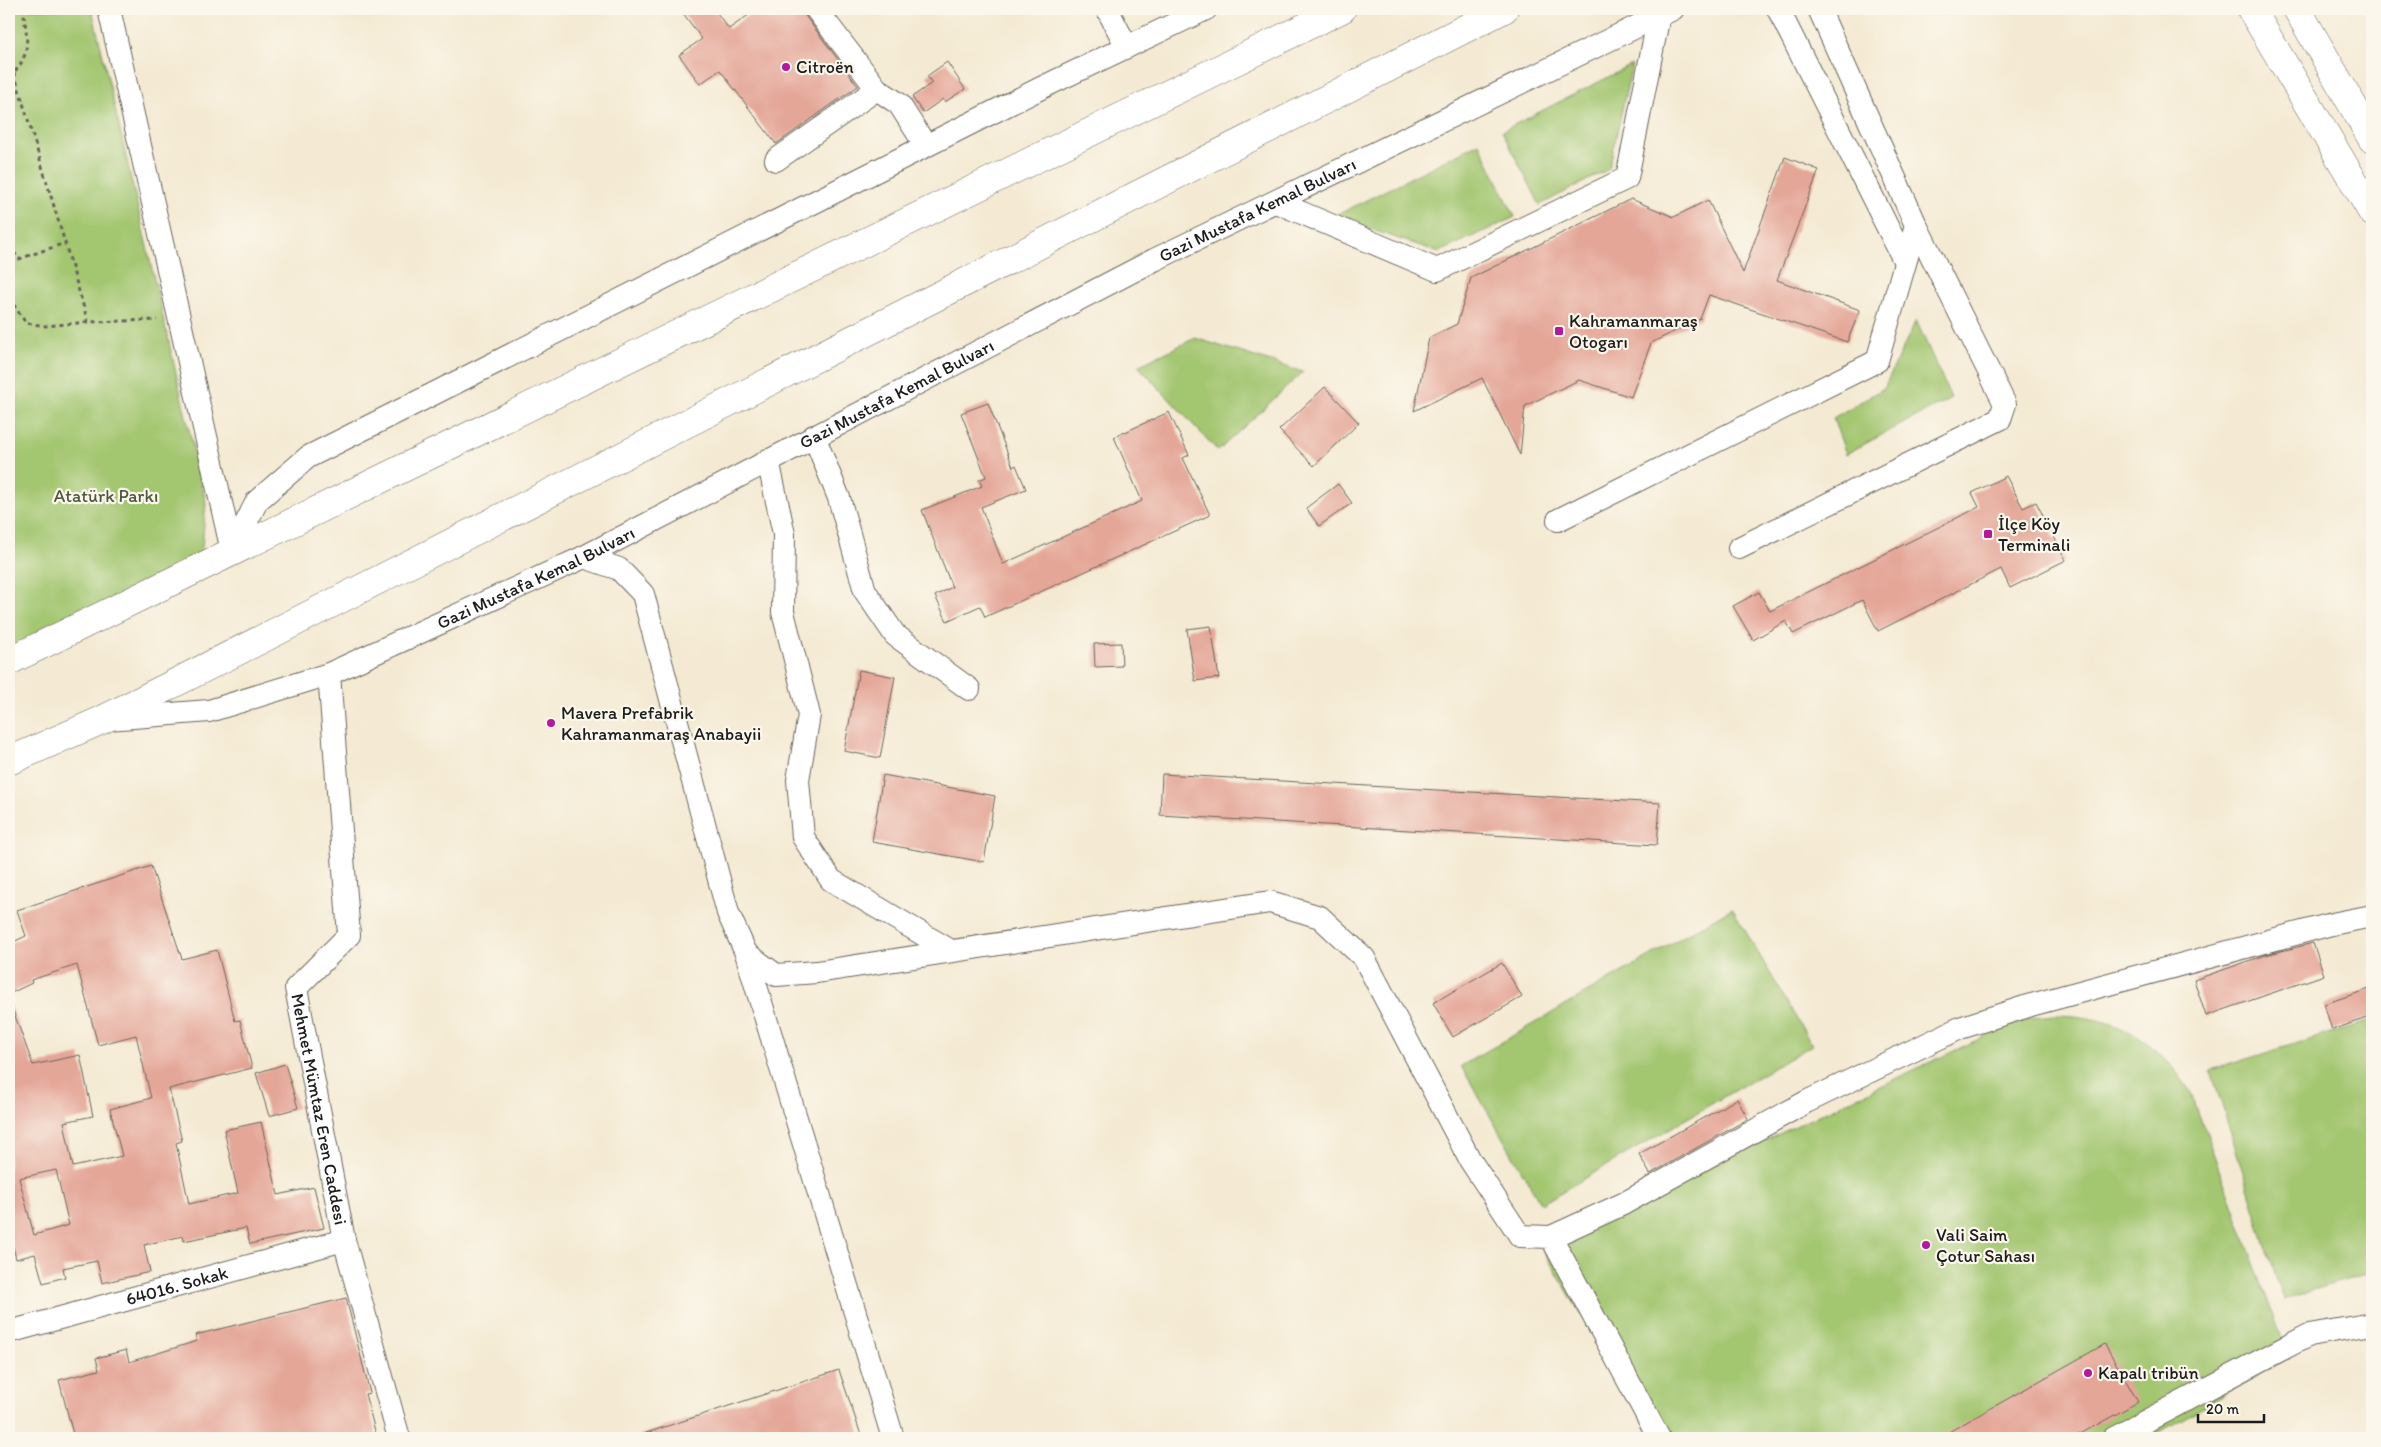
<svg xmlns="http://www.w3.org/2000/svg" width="2381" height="1447" font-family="Itim,sans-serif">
	<rect width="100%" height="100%" fill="#fbf7ec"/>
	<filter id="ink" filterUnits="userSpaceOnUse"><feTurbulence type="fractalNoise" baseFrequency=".02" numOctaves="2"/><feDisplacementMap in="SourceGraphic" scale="10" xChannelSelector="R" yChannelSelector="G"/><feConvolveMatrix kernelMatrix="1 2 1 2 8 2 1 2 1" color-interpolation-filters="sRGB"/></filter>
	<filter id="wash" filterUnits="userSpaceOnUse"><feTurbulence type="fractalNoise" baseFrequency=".0096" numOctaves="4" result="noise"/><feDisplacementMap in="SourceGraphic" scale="20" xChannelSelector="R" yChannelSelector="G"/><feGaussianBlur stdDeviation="1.12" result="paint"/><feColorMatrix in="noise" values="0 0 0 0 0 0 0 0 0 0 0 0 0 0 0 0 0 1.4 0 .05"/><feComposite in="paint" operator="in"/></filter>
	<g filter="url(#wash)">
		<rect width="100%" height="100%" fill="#f4ead3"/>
		<path fill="#a3c670" stroke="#607146" d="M9 9H92L206 503 201 557 9 654Z
			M1632 65 1609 169 1540 205 1502 131Z
			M1479 143 1515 217 1439 252 1333 217Z
			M1916 320 1951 398 1846 454 1833 418 1884 388Z
			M1195 338 1303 372 1218 451 1138 366Z
			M1732 908 1812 1045 1541 1204 1461 1066Z
			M2055 1015C2118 1016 2158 1040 2191 1093L2289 1358 2149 1438H1655L1541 1247 1998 1030 2035 1017Z
			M2372 1020V1272L2283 1300 2211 1070Z"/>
		<g id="blocks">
			<path fill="#e4a697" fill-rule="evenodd" d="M680 9H714L729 29 757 9H803L806 17 858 86 776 144 720 70 700 84 679 55 702 39Z
				M947 62 965 89 945 102 943 99 923 113 912 97 932 83 927 76Z
				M1785 157 1819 170 1777 280 1860 310 1847 342 1709 295 1700 319 1651 343 1631 397 1579 380 1525 406 1520 455 1482 378 1414 411 1429 338 1457 324 1471 278 1631 199 1674 217 1708 200 1743 273Z
				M1325 387 1359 423 1314 466 1279 430Z
				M988 403 1013 467 1016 465 1026 489 981 507 1003 564 1142 501 1114 437 1169 412 1189 455 1183 458 1210 515 985 617 980 606 947 621 935 596 952 587 922 510 982 486 979 480 986 477 961 413Z
				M2006 476 2023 508 2036 502 2066 560 2010 588 2001 569 1878 631 1862 600 1793 634 1786 621 1753 640 1733 606 1759 592 1770 611 1979 507 1972 493Z
				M1338 484 1352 503 1319 526 1306 508Z
				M1211 626 1219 678 1195 681 1187 629Z
				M1121 643 1122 666 1095 667 1094 644Z
				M859 670 895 677 880 758 844 751Z
				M1162 774 1660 803 1657 845 1160 815Z
				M883 775 995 796 984 862 872 842Z
				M151 866 182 959 217 950 235 1021 240 1020 252 1068 169 1089 182 1141 176 1143 189 1204 238 1193 224 1130 261 1122 278 1195 314 1187 324 1228 250 1244 246 1228 184 1241 183 1236 144 1245 150 1272 102 1283 97 1261 63 1268 65 1277 43 1283 35 1254 16 1259 9 1231V1005H11L33 1065 80 1055 93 1116 64 1122 73 1167 122 1156 110 1109 151 1098 136 1035 98 1045 77 965 31 980 32 983 9 994V944L26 936 17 910ZM56 1170 69 1225 34 1235 19 1178Z
				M2313 943 2324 975 2206 1016 2194 980 2266 955Z
				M1502 963 1522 997 1453 1037 1433 1003Z
				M2372 988V1016L2332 1030 2324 1004Z
				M285 1064 298 1108 269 1116 256 1073Z
				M1737 1099 1748 1119 1650 1174 1639 1154Z
				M346 1298 370 1393 365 1394 377 1438H74L59 1380 99 1370 96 1358 126 1350 129 1362 197 1341 195 1335Z
				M2105 1344 2138 1402 2073 1438H1938Z
				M839 1370 862 1438H641L640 1435Z"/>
		</g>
	</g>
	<g filter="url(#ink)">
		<use href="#blocks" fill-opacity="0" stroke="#68645c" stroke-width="1"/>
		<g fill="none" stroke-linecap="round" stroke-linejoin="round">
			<g stroke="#68645c" stroke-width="24">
				<g id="minor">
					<path d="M109 9 232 551"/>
					<path d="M816 9 877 89 899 104 926 146"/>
					<path d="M1107 9 1127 47"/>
					<path d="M1778 9 1905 262"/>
					<path d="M776 160 877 89"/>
					<path d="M1276 202 1437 270 1627 178 1659 15"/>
					<path d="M814 436 839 498 865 591 895 635 969 689"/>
					<path d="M768 460 784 534 783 612 809 715 798 780 803 837 831 880 951 951"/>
					<path d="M1558 520 1877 361 1916 225"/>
					<path d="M1739 548 2000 419 2005 404 1916 225 1819 9"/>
					<path d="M232 551 257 501 308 457 1039 89 1206 9"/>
					<path d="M584 557 619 569 643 594 728 913 746 953 776 975 817 972 1270 902 1320 917 1364 958 1470 1160 1520 1236 1551 1237 1659 1438"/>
					<path id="s1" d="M329 674 349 935 296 988 344 1240 399 1438"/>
					<path id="s2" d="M108 719 209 711 329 674 584 557 1154 260 1673 9"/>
					<path d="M746 953 893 1438"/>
					<path d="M1551 1237 1623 1204 1806 1102 1960 1028 2031 1005 2332 924 2372 916"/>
					<path id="s3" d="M9 1332 344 1240"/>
					<path d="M2114 1438 2309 1335 2372 1324"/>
				</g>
			</g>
			<g stroke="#68645c" stroke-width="29">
				<path id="major" d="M2251 9 2372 212
					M2297 9 2372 139"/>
			</g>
			<g stroke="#68645c" stroke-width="29">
				<path id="highway" d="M9 661 1342 9
					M9 761 102 720 1504 9"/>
			</g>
			<path stroke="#68645c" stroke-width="3" stroke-dasharray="4 4" stroke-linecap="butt" d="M14 73 65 243
				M9 77C33 56 27 37 23 9
				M9 246 19 259 65 243 88 322 157 320
				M9 298 26 323 46 326 88 322"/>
			<use href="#minor" stroke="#fff" stroke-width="22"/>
			<use href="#major" stroke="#fff" stroke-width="28"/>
			<use href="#highway" stroke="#fff" stroke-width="28"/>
		</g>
	</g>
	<g fill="#b5179e" stroke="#fbf7ec" stroke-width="2">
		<circle cx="786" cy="67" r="5"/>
		<rect x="1554" y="326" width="10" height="10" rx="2.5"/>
		<rect x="1983" y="529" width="10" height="10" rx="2.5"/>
		<circle cx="551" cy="723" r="5"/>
		<circle cx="1926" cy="1245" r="5"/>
		<circle cx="2088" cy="1373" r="5"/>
	</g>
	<g text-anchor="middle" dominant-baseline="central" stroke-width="4.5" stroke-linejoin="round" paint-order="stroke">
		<g font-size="18" fill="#1c1c1c" stroke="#fbf7ec" text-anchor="start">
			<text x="796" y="67">Citroën</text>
			<text x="1569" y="321">Kahramanmaraş<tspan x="1569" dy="21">Otogarı</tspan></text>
			<text x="1998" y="524">İlçe Köy<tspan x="1998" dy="21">Terminali</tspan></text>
			<text x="561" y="713">Mavera Prefabrik<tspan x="561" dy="21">Kahramanmaraş Anabayii</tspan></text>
			<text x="1936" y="1235">Vali Saim<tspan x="1936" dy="21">Çotur Sahası</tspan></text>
			<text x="2098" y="1373">Kapalı tribün</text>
		</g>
		<g font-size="18" fill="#1c1c1c" stroke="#fbf7ec">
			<text stroke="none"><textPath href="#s2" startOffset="1265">Gazi Mustafa Kemal Bulvarı</textPath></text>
			<text stroke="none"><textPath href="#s2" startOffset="860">Gazi Mustafa Kemal Bulvarı</textPath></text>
			<text stroke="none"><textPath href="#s2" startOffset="455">Gazi Mustafa Kemal Bulvarı</textPath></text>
			<text stroke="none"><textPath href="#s1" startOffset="460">Mehmet Mümtaz Eren Caddesi</textPath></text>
			<text stroke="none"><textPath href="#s3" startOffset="174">64016. Sokak</textPath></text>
		</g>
		<g font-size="18" fill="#4b5839" stroke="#fbf7ec">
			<text x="106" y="496">Atatürk Parkı</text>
		</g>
	</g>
	<rect width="2381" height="1447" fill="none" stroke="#fbf7ec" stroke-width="30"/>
	<path d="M2198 1414v8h66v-8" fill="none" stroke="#1c1c1c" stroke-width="2.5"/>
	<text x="2206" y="1414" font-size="15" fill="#1c1c1c" stroke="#fbf7ec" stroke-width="4" paint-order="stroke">20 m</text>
</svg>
